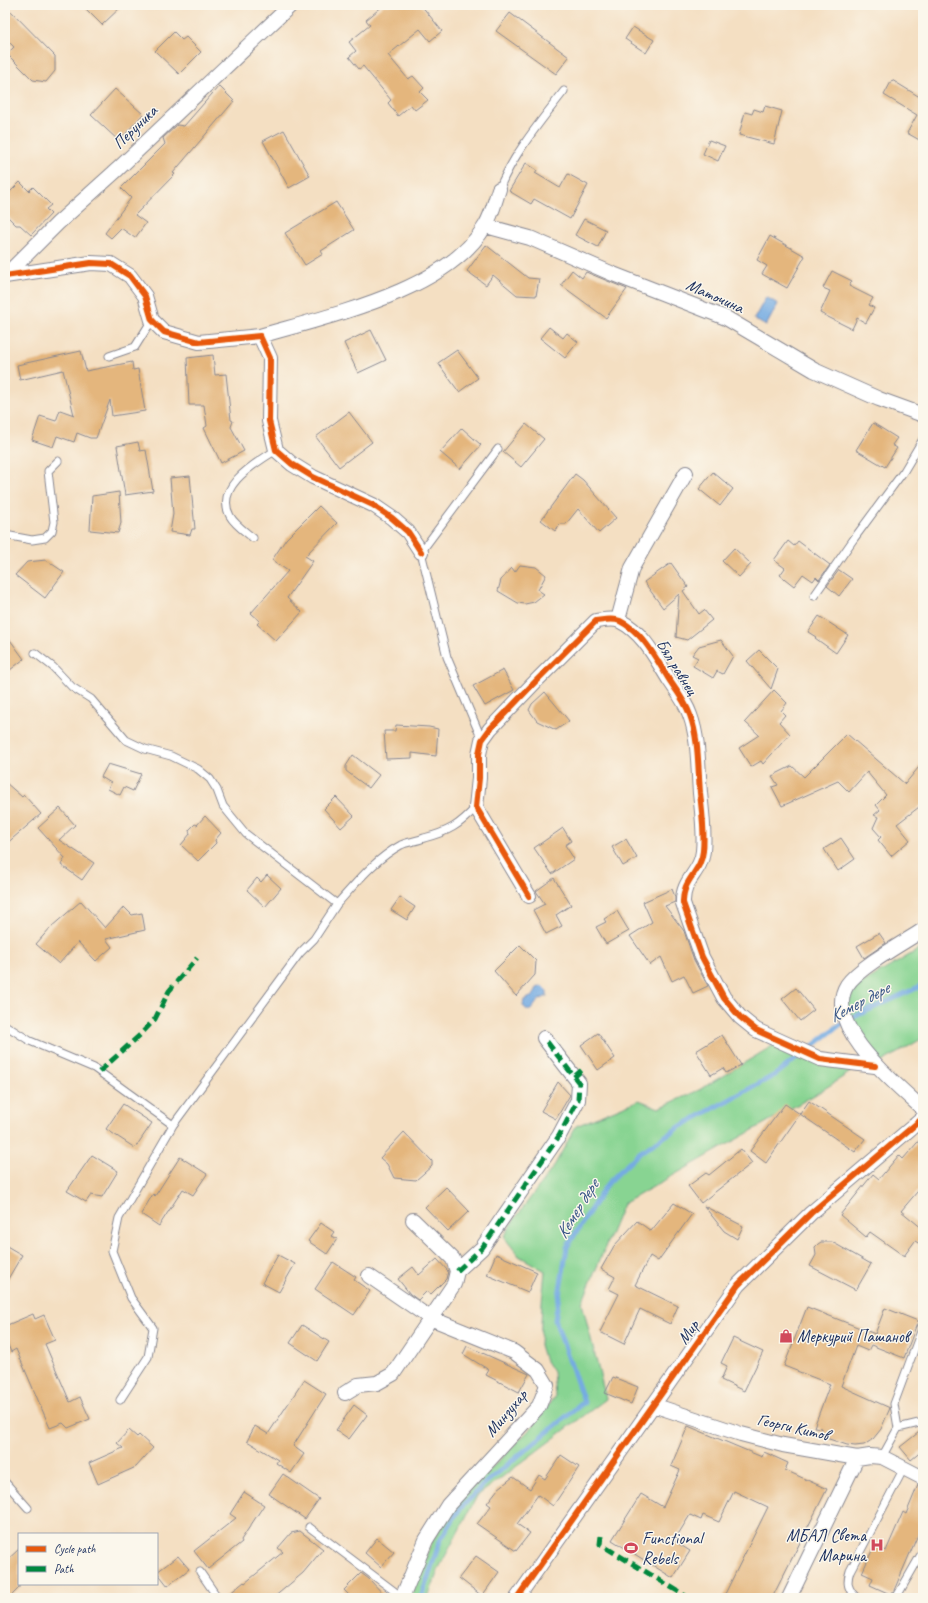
<svg xmlns="http://www.w3.org/2000/svg" width="928" height="1603" font-family="Caveat,sans-serif">
	<rect width="100%" height="100%" fill="#fbf7ec"/>
	<filter id="ink" filterUnits="userSpaceOnUse"><feTurbulence type="fractalNoise" baseFrequency=".025" numOctaves="2"/><feDisplacementMap in="SourceGraphic" scale="8" xChannelSelector="R" yChannelSelector="G"/><feConvolveMatrix kernelMatrix="1 2 1 2 8 2 1 2 1" color-interpolation-filters="sRGB"/></filter>
	<filter id="wash" filterUnits="userSpaceOnUse"><feTurbulence type="fractalNoise" baseFrequency=".012" numOctaves="4" result="noise"/><feDisplacementMap in="SourceGraphic" scale="16" xChannelSelector="R" yChannelSelector="G"/><feGaussianBlur stdDeviation="0.9" result="paint"/><feColorMatrix in="noise" values="0 0 0 0 0 0 0 0 0 0 0 0 0 0 0 0 0 1.4 0 .05"/><feComposite in="paint" operator="in"/></filter>
	<g filter="url(#wash)">
		<rect width="100%" height="100%" fill="#f4dfc2"/>
		<path fill="#88d492" stroke="#528278" d="M923 947V1038L875 1066 851 1032 842 995Z
			M779 1042 863 1064 818 1093 623 1204 582 1303 606 1399 477 1496 439 1568 428 1598H410L432 1541 455 1505 534 1425 555 1396 553 1372 544 1358 540 1345 542 1302 545 1271 519 1256 504 1237 514 1220 554 1166 576 1126 639 1100 659 1108 699 1090Z"/>
		<path fill="#74abe2" stroke="#486da0" d="M766 297 778 304 766 326 754 319Z
			M542 986 547 991V996C544 998 540 999 538 1001 533 1006 530 1017 523 1005L524 1000 533 996 537 988Z"/>
		<g fill="none" stroke-linecap="round" stroke-linejoin="round">
			<path stroke="#74abe2" stroke-width="5" d="M421 1598 440 1541 459 1510 484 1484 584 1402 555 1320 567 1247 607 1184 639 1153 681 1126 775 1075 845 1021 923 985"/>
		</g>
		<g id="blocks">
			<path fill="#e4b67d" d="M5 5 55 56V71L46 82 33 80 7 54 14 47 5 38Z
				M82 5H123L102 25Z
				M384 5H421L442 31 430 41 420 29 388 55 408 79 413 76 424 88 420 92 428 100 415 110 411 105 398 116 388 103 391 100 363 66 359 69 349 57 356 51 349 42 370 25 366 20Z
				M510 13 569 57 556 74 496 31Z
				M633 27 654 40 646 53 625 39Z
				M174 32 182 40 186 37 201 52 179 74 155 51Z
				M892 80 923 99V142L907 133 917 115 884 95Z
				M219 86 234 101 173 173 175 174 135 215 146 223 135 238 121 228 111 238 105 233 131 198 121 188 165 144 163 138 177 125 184 126Z
				M115 89 143 114 119 141 91 115Z
				M765 106 782 111 774 144 739 135 745 112 752 114 754 109 763 112Z
				M284 130 310 176 289 188 263 141Z
				M709 140 725 146 718 161 703 154Z
				M526 163 537 170 535 173 560 188 568 174 588 185 570 219 534 199 531 204 509 191Z
				M20 182 29 191 33 187 51 205 46 209 51 214 31 235 20 225H16L5 214V197Z
				M336 202 354 230 321 251 323 254 305 265 285 233Z
				M584 219 606 230 598 247 575 235Z
				M770 236 805 256 787 288 762 274 767 266 757 260Z
				M486 245 528 278 539 279 536 296 517 295 493 275 486 285 467 271Z
				M572 270 582 278 586 272 627 289 606 318 561 285Z
				M832 271 852 281 849 286 873 298 869 305 874 308 866 323 857 318 852 329 820 313 830 291 823 288Z
				M549 327 563 338 567 333 578 342 565 358 540 338Z
				M371 330 386 360 358 373 344 343Z
				M457 350 478 378 459 392 438 363Z
				M81 351 86 371 132 362 133 370 138 369 145 411 112 416 110 400 96 438H90L77 433 74 442 57 436 53 447 32 440 40 416 56 421 60 410 74 415 63 370 20 380 17 365Z
				M213 355 215 375 226 374 231 420 233 421 231 427 244 451 221 463 204 428 207 426 204 405H189L187 358Z
				M349 412 372 442 339 467 316 437Z
				M873 423 897 438 892 445 897 448 885 467 856 450Z
				M526 424 544 439 521 467 503 452Z
				M462 428 481 445 460 469 440 452Z
				M138 442 140 451 146 450 153 491 125 495 117 446Z
				M713 472 733 489 720 506 699 489Z
				M575 474 583 480 616 518 599 533 578 509 566 524H560L555 531 541 520Z
				M190 476 195 529H192L190 535 170 532 173 514 170 478Z
				M119 492 121 523 118 533 90 530 92 496Z
				M319 506 337 523 305 556 313 561 287 598 302 612 276 641 257 624 260 621 251 613 288 571 272 560 286 539Z
				M788 541 794 546 798 541 830 565 819 580 816 577 813 581 803 574 794 586 780 575 785 568 774 560Z
				M734 548 751 564 739 577 722 561Z
				M46 560 64 572 45 598 15 575 27 562Z
				M671 563 688 587 683 591 699 614 704 610 712 620 687 640 676 637 679 594 663 608 644 582Z
				M520 565 536 567 546 575 538 590 544 594 534 602 525 604 518 603 498 591 501 580 512 568 515 572Z
				M839 570 852 579 839 596 827 586Z
				M819 616 848 635 836 653 815 638 816 637 808 632Z
				M5 633 24 659 5 674Z
				M721 640 733 656 723 674 717 671 713 678 693 666 698 658 692 655 699 646Z
				M759 650 778 669 771 689 747 661Z
				M503 670 514 690 485 706 473 686Z
				M774 690 787 703 781 711 785 715 779 722 790 734 763 764 761 761 751 767 739 748 759 735 745 722Z
				M545 692 569 721 556 730 537 721 529 710 532 704Z
				M396 725 429 727 438 729 436 756 412 753V758L386 759 384 731H395Z
				M847 734 905 784 923 762V804L897 824 910 840 891 856 878 840 881 837 873 828 878 817 874 815 880 810 876 805 886 795 867 772 849 792 838 781 782 806 772 787 778 785 772 776 792 766 804 777Z
				M353 755 379 775 369 788 346 771V766Z
				M108 764 141 774 133 791 124 787 120 795 108 789 111 783 101 777Z
				M5 782 22 797 24 795 41 814 5 845Z
				M336 797 354 816 341 828 324 809Z
				M60 808 75 825 59 840 94 863 82 880 61 865 65 858 38 828Z
				M205 816 221 833 215 840 216 843 198 861 181 845 190 834 189 830 195 824 197 825Z
				M563 828 571 841 565 845 574 859 552 874 534 848Z
				M841 838 855 859 838 871 824 849Z
				M626 839 637 858 623 866 612 847Z
				M267 875 281 888 265 907 247 890 257 878 261 882Z
				M554 878 571 905 556 915 562 926 546 934 533 910 545 904 536 891Z
				M672 889 675 897V902L665 906 684 931 694 960 708 986 693 993 684 975 672 981 661 957 650 965 630 936 652 922 643 902Z
				M400 897 415 907 407 920 391 910Z
				M81 901 105 928 124 907 132 915 142 913 145 930 106 939 112 947 96 961 78 942 59 964 36 944 51 927Z
				M617 911 629 931 606 944 596 927 606 922 604 919Z
				M879 933 886 943 864 958 857 946Z
				M520 945 536 961 535 975 516 996 494 971Z
				M796 988 814 1010 800 1021 782 999Z
				M598 1033 615 1058 598 1070 581 1045Z
				M722 1035 741 1065 726 1073 723 1068 711 1075 696 1051Z
				M558 1082 570 1095 556 1119 541 1111Z
				M809 1101 865 1139 855 1152 800 1114Z
				M123 1104 152 1123 135 1148 106 1129Z
				M785 1104 800 1114 766 1163 750 1151Z
				M404 1132 432 1161V1166L416 1180 394 1178 387 1164 380 1158Z
				M923 1136V1185L901 1211 923 1229V1246L915 1241 904 1256 870 1232 866 1237 840 1215 873 1174 879 1179 899 1155 903 1159Z
				M741 1149 752 1163 701 1203 688 1186 706 1173 709 1175Z
				M92 1155 118 1171 102 1197 91 1195 86 1202 67 1191Z
				M180 1157 207 1174 193 1195 183 1189 159 1226 141 1214 153 1194 155 1196Z
				M446 1187 469 1211 448 1231 425 1207Z
				M674 1203 692 1214 658 1261 650 1256 635 1285 678 1306 670 1324 640 1309 624 1344 600 1332 619 1294 609 1289 615 1277 601 1269 614 1246 637 1221 651 1231Z
				M704 1206 743 1226 737 1239 724 1231Z
				M321 1223 334 1232 331 1236 337 1239 327 1254 308 1241Z
				M821 1242H832L871 1264 856 1290 810 1266 816 1255 815 1247 818 1244Z
				M5 1245 22 1255 5 1284Z
				M496 1254 537 1272 528 1292 487 1275Z
				M278 1255 295 1264 279 1292 262 1283Z
				M437 1259 448 1271 446 1279 430 1295 427 1291 418 1300 410 1294 398 1279 413 1267 419 1275Z
				M333 1262 356 1277 354 1280 370 1291 354 1315 315 1289Z
				M807 1307 875 1334 885 1308 918 1321 904 1358 871 1345 868 1351 856 1346 841 1386 890 1408 881 1429 873 1439 864 1445 855 1446 847 1445 820 1436 821 1428 814 1427 830 1384 784 1366Z
				M33 1314 35 1319 44 1315 55 1340 45 1344 70 1402 80 1397 90 1419 68 1428 63 1423 50 1428 16 1349 11 1352 5 1338V1326Z
				M302 1325 329 1342 317 1361 290 1343Z
				M733 1338 763 1352 744 1391 721 1380 727 1366 721 1363Z
				M467 1346 529 1374 519 1392 486 1375 489 1370 463 1354Z
				M613 1377 638 1387 631 1404 605 1393Z
				M304 1380 326 1394 293 1446 304 1454 291 1473 276 1463 278 1460 247 1441 255 1426 268 1434Z
				M354 1405 367 1415 349 1439 336 1430Z
				M688 1426 762 1457 764 1452 788 1463 785 1470 827 1489 772 1598H723L768 1507 734 1491 719 1522 703 1515 701 1520 690 1515 674 1541 690 1551 673 1578 612 1540 641 1494 663 1507 680 1470 671 1466Z
				M923 1429V1450L911 1460 900 1447Z
				M129 1430 137 1437 139 1435 153 1448 136 1467 98 1484 89 1463 123 1448 117 1443Z
				M561 1455 579 1467 553 1506 538 1495 517 1524 530 1533 516 1551 477 1524 491 1506 487 1503 498 1489 513 1477 530 1489 539 1475 545 1479Z
				M283 1474 319 1499 305 1519 269 1494Z
				M918 1485 923 1486V1523L892 1595 870 1585 873 1578 862 1573 874 1546 886 1551 903 1512 906 1514Z
				M244 1492 264 1505 241 1540 242 1542 208 1569 194 1551 236 1518 230 1514Z
				M300 1531 323 1549 303 1573 273 1598H224L244 1582 245 1583 283 1552 278 1548 291 1533Z
				M377 1538 394 1552 381 1567 365 1553Z
				M19 1549V1588L9 1598H5V1562Z
				M178 1556 189 1569 168 1586 157 1572Z
				M476 1556 499 1572 482 1596 459 1578Z
				M361 1573 369 1579 387 1598H352L344 1590Z"/>
		</g>
	</g>
	<g filter="url(#ink)">
		<use href="#blocks" fill-opacity="0" stroke="#888790" stroke-width="1"/>
		<g fill="none" stroke-linecap="round" stroke-linejoin="round">
			<g stroke="#888790" stroke-width="9">
				<path id="service" d="M499 189C514 153 540 122 564 91
					M109 356 135 347 152 320
					M5 535 32 540 45 538 52 531 54 522 48 471 58 461
					M253 538C246 532 235 525 230 516 214 486 256 463 276 450
					M814 596 853 540 904 471 923 439
					M482 740 447 657 421 552 498 449
					M337 904C356 883 375 859 401 845 407 842 417 841 424 838 448 832 460 825 476 807
					M5 1025 30 1041 94 1068 173 1125 300 953 314 939 337 904 246 834 223 806 217 790 210 779 198 769 171 756 145 749 126 740 91 699 72 687 53 667 35 653
					M120 1400 148 1357 153 1328 131 1298 112 1251 119 1218 173 1125
					M898 1428 923 1422
					M882 1457 898 1428 894 1404 923 1326
					M5 1482 28 1508
					M309 1527 402 1597
					M200 1572 218 1598
					M857 1598C848 1590 846 1583 850 1571L904 1468
					M896 1598 923 1551"/>
			</g>
			<g stroke="#888790" stroke-width="16">
				<path id="minor" d="M486 226 530 238 613 274 726 318 814 370 879 399 923 415
					M5 276 91 263 111 264 130 276 145 296 152 320 164 332 199 342 260 336 270 358 269 421 276 450 292 464 313 477 373 505 392 518 408 532 421 552
					M5 276 58 223 118 169 291 5
					M260 336C328 316 447 291 485 226 492 215 495 201 499 189
					M618 620 632 568 686 473
					M529 896 476 807 479 778V754L482 740 490 729 536 681 596 621C604 620 613 618 620 621 644 633 656 659 670 681 677 691 686 703 690 715 699 739 698 768 700 793 702 812 705 832 703 851 701 873 682 879 683 903L702 957 724 998 740 1017 756 1030 820 1059 875 1066
					M923 930C903 943 859 967 847 985 822 1025 897 1085 923 1109
					M457 1271 482 1248 559 1136 578 1100 579 1083 544 1038
					M369 1276 430 1318 514 1352 538 1370 547 1385 539 1406 448 1505 426 1540 402 1598
					M345 1393 358 1385 377 1383 393 1374 454 1284 457 1271 453 1259 413 1220
					M653 1405 741 1434 783 1445 857 1458 870 1456 882 1457 923 1478
					M517 1598 738 1285 811 1213 923 1118
					M789 1598 857 1458"/>
			</g>
			<use href="#service" stroke="#fff" stroke-width="7"/>
			<use href="#minor" stroke="#fff" stroke-width="14"/>
			<path stroke="#00873e" stroke-width="5" stroke-dasharray="10 5" stroke-linecap="butt" d="M5 844 6 843
				M99 1072 140 1035 155 1019 169 991 197 958
				M574 1077 582 1070
				M457 1271 482 1248 559 1136 578 1100 579 1083 544 1038
				M601 1536 600 1544 689 1598"/>
			<g stroke="#fbf7ec" stroke-width="8">
				<path id="cycleway" d="M5 276 91 263 111 264 130 276 145 296 152 320 164 332 199 342 260 336 270 358 269 421 276 450 292 464 313 477 373 505 392 518 408 532 421 552
					M529 896 476 807 479 778V754L482 740 490 729 536 681 596 621C604 620 613 618 620 621 644 633 656 659 670 681 677 691 686 703 690 715 699 739 698 768 700 793 702 812 705 832 703 851 701 873 682 879 683 903L702 957 724 998 740 1017 756 1030 820 1059 875 1066
					M517 1598 738 1285 811 1213 923 1118"/>
			</g>
			<use href="#cycleway" stroke="#e8590c" stroke-width="6"/>
		</g>
	</g>
	<defs>
		<g id="shop-bare" transform="scale(1.08)"><path d="M-5-2.5h2.3a2.7 3.5 0 0 1 5.4 0H5L5.5 6h-11ZM-1.5-2.5h3a1.5 2.3 0 0 0-3 0Z" fill="#d1495b" stroke="#fbf7ec" stroke-width="2.5" paint-order="stroke"/></g>
		<g id="hospital-bare" transform="scale(1.08)"><path d="M-5-5h3v3.5h4V-5h3V5h-3V1.5h-4V5h-3Z" fill="#d1495b" stroke="#fbf7ec" stroke-width="2.5" paint-order="stroke"/></g>
		<g id="stadium-bare" transform="scale(1.08)"><path d="M0-5a6.5 5 0 1 0 0 10a6.5 5 0 1 0 0-10ZM-3.5-1.8h7v3.6h-7Z" fill="#d1495b" stroke="#fbf7ec" stroke-width="2.5" paint-order="stroke"/></g>
	</defs>
	<g fill-rule="evenodd">
		<use href="#shop-bare" x="786" y="1336"/>
		<use href="#hospital-bare" x="877" y="1545"/>
		<use href="#stadium-bare" x="631" y="1548"/>
	</g>
	<g text-anchor="middle" dominant-baseline="central" stroke-width="3" stroke-linejoin="round" paint-order="stroke">
		<g font-size="17" fill="#1b2f5e" stroke="#fbf7ec">
			<text transform="translate(135 127) rotate(-44)">Перуника</text>
			<text transform="translate(715 296) rotate(24)">Маточина</text>
			<text transform="translate(677 667) rotate(58)">Бял равнец</text>
			<text transform="translate(688 1332) rotate(-55)">Мир</text>
			<text transform="translate(506 1413) rotate(-50)">Минзухар</text>
			<text transform="translate(793 1427) rotate(13)">Георги Китов</text>
		</g>
		<g font-size="17" fill="#1b2f5e" stroke="#fbf7ec" text-anchor="start">
			<text x="797" y="1336">Меркурий Пашанов</text>
			<text x="866" y="1535" text-anchor="end">МБАЛ Света<tspan x="866" dy="20">Марина</tspan></text>
			<text x="642" y="1538">Functional<tspan x="642" dy="20">Rebels</tspan></text>
		</g>
		<g font-size="18" font-style="italic" fill="#365486" stroke="#fbf7ec">
			<text transform="translate(859 1002) rotate(-28)">Кемер дере</text>
			<text transform="translate(577 1209) rotate(-58)">Кемер дере</text>
		</g>
	</g>
	<rect width="928" height="1603" fill="none" stroke="#fbf7ec" stroke-width="20"/>
	<rect x="18" y="1533" width="140" height="52" fill="#fbf7ec" stroke="#a1a7b3"/>
	<rect x="26" y="1546" width="20" height="6" fill="#e8590c" stroke="#a1a7b3"/>
	<text x="54" y="1553" font-size="12" fill="#1b2f5e">Cycle path</text>
	<rect x="26" y="1566" width="20" height="6" fill="#00873e" stroke="#a1a7b3"/>
	<text x="54" y="1573" font-size="12" fill="#1b2f5e">Path</text>
</svg>
